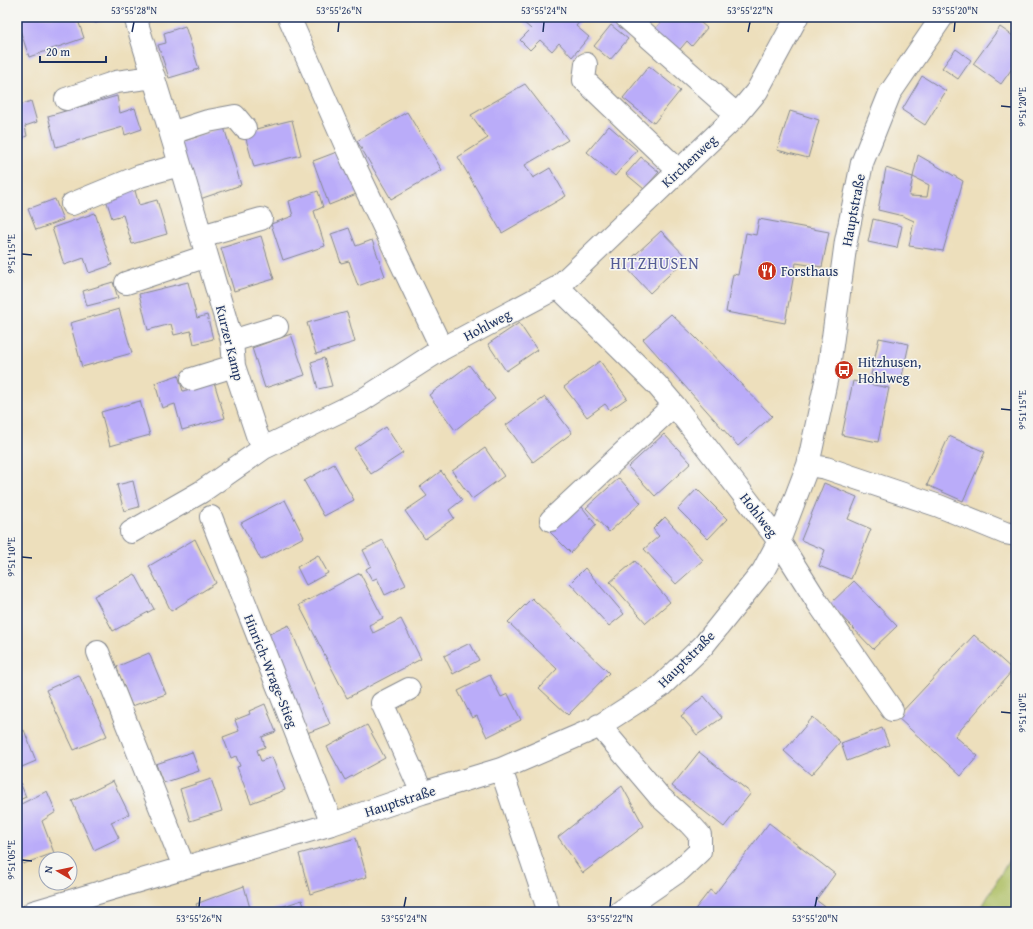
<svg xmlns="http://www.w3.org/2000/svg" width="1033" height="929" font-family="'Gentium Book Plus',serif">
	<rect width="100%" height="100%" fill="#f6f6f2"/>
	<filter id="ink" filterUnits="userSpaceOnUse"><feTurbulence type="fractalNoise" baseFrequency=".025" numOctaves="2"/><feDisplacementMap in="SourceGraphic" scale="8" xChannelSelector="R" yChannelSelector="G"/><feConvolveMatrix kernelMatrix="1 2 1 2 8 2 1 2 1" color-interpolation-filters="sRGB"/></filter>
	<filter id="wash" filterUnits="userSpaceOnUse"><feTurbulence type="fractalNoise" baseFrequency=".012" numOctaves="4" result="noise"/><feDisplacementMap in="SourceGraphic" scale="16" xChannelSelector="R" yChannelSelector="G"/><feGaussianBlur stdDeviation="0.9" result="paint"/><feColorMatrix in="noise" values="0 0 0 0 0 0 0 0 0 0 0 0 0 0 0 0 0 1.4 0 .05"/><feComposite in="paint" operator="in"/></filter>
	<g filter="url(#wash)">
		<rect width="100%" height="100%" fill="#eddfbc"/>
		<path fill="#acbd60" stroke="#64765f" d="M1016 848V912H979Z"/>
		<g id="blocks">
			<path fill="#baacf9" d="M24 17H77L84 38 29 57 17 21V20Z
				M93 17H112L95 23Z
				M528 17H583L576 26 589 37 572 57 559 43 552 51 540 40 530 50 520 40 531 29 523 22Z
				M665 17H694L707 28 692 46 687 41 676 54 651 34Z
				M611 25 628 39 610 60 594 46Z
				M185 26 199 69 169 78 158 45 166 43 164 33Z
				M1000 27 1016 38V63L1001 84 973 64Z
				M956 49 971 60 958 79 942 68Z
				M649 66 680 91 654 123 623 98Z
				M922 76 946 91 925 125 902 110Z
				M525 84 568 140 525 165 533 178 550 168 566 196 502 233 458 157 488 138 471 115Z
				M117 96 120 113 135 108 142 129 125 135 123 127 56 147 48 116Z
				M31 101 37 122 25 126 27 136 17 140V106Z
				M790 111 819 120 808 158 777 150Z
				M407 112 442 170 391 199 357 141Z
				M292 120 301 155 254 167 244 132Z
				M609 126 637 150 615 176 587 152Z
				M224 127 241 185 194 201 176 144Z
				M342 150 359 193 329 205 313 161Z
				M918 155 963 181 943 251 909 246 914 221 903 216 878 210 886 168 913 177 909 196 927 197 929 185 913 177Z
				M641 157 659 172 644 189 626 174Z
				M134 187 139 205 157 200 167 234 132 244 123 215 112 218 105 196Z
				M318 191 323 207 314 211 325 246 283 260 271 224 293 216 289 201Z
				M55 199 63 220 36 230 28 209Z
				M95 213 112 265 89 273 84 258 64 265 52 228Z
				M759 219 829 232 822 267 796 263 785 323 726 312 733 274 738 275 746 233 756 235Z
				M873 219 902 226 897 248 868 242Z
				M349 228 356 246 372 240 385 276 358 286 349 261 341 263 331 234Z
				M661 231 687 258 650 293 624 265Z
				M261 236 274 279 234 291 221 248Z
				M113 282 118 298 87 306 83 291Z
				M188 282 197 318 207 315 213 339 194 344 191 331 174 335 171 324 148 330 139 294Z
				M119 309 132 353 82 367 70 323Z
				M347 312 355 342 316 354 307 323Z
				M671 314 696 338 772 416 738 446 643 339Z
				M519 323 537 350 506 371 488 344Z
				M291 334 305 375 265 388 252 348Z
				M879 338 909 344 901 381 871 375Z
				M324 358 332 386 318 389 311 362Z
				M600 361 627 398 610 410 605 404 587 417 564 387Z
				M469 365 495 399 455 430 429 395Z
				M178 375 183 391 214 382 225 418 182 430 175 404 162 408 155 383Z
				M853 381 889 388 878 442 842 435Z
				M545 397 572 433 533 462 506 425Z
				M140 401 150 435 110 446 101 412Z
				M386 427 403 453 371 474 354 448Z
				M664 434 691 463 655 496 628 467Z
				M949 436 985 452 963 501 927 485Z
				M485 448 504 476 472 499 452 471Z
				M334 464 354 500 324 516 304 481Z
				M441 471 462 500 449 510 454 518 425 539 405 511 427 496 420 487Z
				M619 478 641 503 609 532 586 508Z
				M133 481 139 507 124 511 117 485Z
				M824 483 857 497 848 519 871 529 851 579 819 566 825 550 801 540Z
				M697 489 727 519 708 539 678 509Z
				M285 500 304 537 261 560 241 523Z
				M579 503 596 525 571 553 550 532Z
				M665 517 703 560 676 584 644 549 659 536 653 529Z
				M195 539 216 583 171 611 149 566Z
				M383 540 406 585 385 595 377 578 372 580 366 569 371 566 363 550Z
				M318 555 328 573 306 585 297 567Z
				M635 561 670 602 646 623 610 582Z
				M585 568 624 614 609 626 570 583Z
				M360 573 383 618 369 625 373 633 401 619 421 659 347 698 299 605Z
				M135 574 154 609 113 631 94 596Z
				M854 581 897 626 873 649 830 604Z
				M532 598 609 673 568 715 539 688 557 669 508 622Z
				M289 625 330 724 307 733 265 636Z
				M974 635 1013 670 955 736 978 756 961 776 897 717Z
				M470 643 479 660 453 674 444 656Z
				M149 653 166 694 132 706 116 667Z
				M79 675 107 736 74 750 46 690Z
				M490 675 501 697 508 694 521 720 487 737 477 716 472 718 458 691Z
				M704 696 722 718 697 735 681 716Z
				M265 704 276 732 262 737 265 747 257 750 261 761 272 757 285 790 251 803 237 767 240 766 236 756 231 758 223 737 239 731 235 720 250 714 249 711Z
				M813 717 840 742 811 775 784 751Z
				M367 725 385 758 345 780 327 747Z
				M882 728 889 745 847 761 841 743Z
				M24 730 36 761 17 769V733Z
				M192 752 199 771 163 783 156 764Z
				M699 752 751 793 724 827 672 786Z
				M17 775 26 797 17 801Z
				M211 779 222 811 190 821 180 789Z
				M113 781 129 814 111 822 119 838 94 850 72 801Z
				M622 786 644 826 583 873 558 837Z
				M47 791 56 812 42 821 54 853 23 864 17 848V806Z
				M769 823 835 874 816 900 832 912H693L710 890 715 894Z
				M356 838 367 877 310 894 299 854Z
				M244 886 251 912H199L196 904Z
				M302 900 306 912H266Z"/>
		</g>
	</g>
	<g filter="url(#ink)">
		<use href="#blocks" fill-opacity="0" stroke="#84878d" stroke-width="1"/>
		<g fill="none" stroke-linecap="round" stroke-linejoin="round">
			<g stroke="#84878d" stroke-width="24">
				<path id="minor" d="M135 17 174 144 232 341 234 366 257 435 264 448
					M289 17 353 162 442 349 558 287 657 385 674 405 779 541 818 603 892 710
					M626 17 737 115
					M586 64 584 80 679 171
					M66 99 116 82 154 77
					M171 133 208 121 235 116 245 128
					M72 204 140 176 180 165
					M201 236 261 219
					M126 283 207 256
					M558 287 737 115 757 91 797 17
					M232 341 277 327
					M192 379 234 366
					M808 465 826 468 939 506 1005 533 1016 535
					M211 517 332 824
					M551 520 674 405
					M131 532 201 492 264 448 361 401 442 349
					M98 652 184 867
					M409 689 382 703 422 793
					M599 725 659 796 689 823 700 835V851L679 871 620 912
					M501 769 549 912
					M33 912 332 824 422 793 501 769 596 728 660 687 703 646 763 571 779 541 808 465 829 367 846 241 862 163 890 93 942 17"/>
			</g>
			<use href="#minor" stroke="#fff" stroke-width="22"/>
		</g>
	</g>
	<path fill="none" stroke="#1b2f5e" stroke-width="1.5" d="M132 32 134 22M338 32 339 22M543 32 544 22M748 32 750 22M954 32 955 22M1001 106 1011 107M22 254 32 255M1001 409 1011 410M22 557 32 558M1001 712 1011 713M22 860 32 861M199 907 200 897M404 907 406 897M610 907 611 897M815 907 817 897"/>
	<defs>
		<g id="restaurant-disc" transform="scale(1)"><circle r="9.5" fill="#c8321e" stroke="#f6f6f2"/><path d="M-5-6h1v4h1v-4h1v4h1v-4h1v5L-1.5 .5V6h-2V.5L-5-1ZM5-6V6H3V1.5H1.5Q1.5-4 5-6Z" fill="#fff"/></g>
		<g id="bus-disc" transform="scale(1)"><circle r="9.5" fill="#c8321e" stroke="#f6f6f2"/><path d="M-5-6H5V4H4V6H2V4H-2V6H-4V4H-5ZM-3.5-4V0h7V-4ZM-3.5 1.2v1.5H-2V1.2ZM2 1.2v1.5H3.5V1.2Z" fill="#fff"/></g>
	</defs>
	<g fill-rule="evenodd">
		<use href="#restaurant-disc" x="767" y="271"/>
		<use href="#bus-disc" x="844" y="370"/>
	</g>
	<g text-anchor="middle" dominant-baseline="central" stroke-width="3" stroke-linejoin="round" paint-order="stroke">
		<g font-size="14" fill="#1b2f5e" stroke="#f6f6f2">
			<text transform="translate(689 161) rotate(-43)">Kirchenweg</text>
			<text transform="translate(853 210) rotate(-79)">Hauptstraße</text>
			<text transform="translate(487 325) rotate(-28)">Hohlweg</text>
			<text transform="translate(230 343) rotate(76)">Kurzer Kamp</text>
			<text transform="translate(759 515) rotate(52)">Hohlweg</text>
			<text transform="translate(686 659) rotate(-45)">Hauptstraße</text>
			<text transform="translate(271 671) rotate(68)">Hinrich-Wrage-Stieg</text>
			<text transform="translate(400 801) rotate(-18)">Hauptstraße</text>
		</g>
		<g font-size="14" fill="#1b2f5e" stroke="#f6f6f2" text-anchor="start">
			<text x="781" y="271">Forsthaus</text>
			<text x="858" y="362">Hitzhusen,<tspan x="858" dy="16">Hohlweg</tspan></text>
		</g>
		<g font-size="16" letter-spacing="1" fill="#535b94" stroke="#f6f6f2">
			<text x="655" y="263">HITZHUSEN</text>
		</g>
	</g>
	<rect width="1033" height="929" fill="none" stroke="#f6f6f2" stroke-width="44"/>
	<g transform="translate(58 871) rotate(279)"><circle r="19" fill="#f6f6f2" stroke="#9ea6b7"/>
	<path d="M0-3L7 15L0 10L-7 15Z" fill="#c8321e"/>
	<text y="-6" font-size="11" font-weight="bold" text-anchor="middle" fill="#1b2f5e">N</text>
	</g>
	<path d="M40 56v6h66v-6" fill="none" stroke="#1b2f5e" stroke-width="2"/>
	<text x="46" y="56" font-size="12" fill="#1b2f5e" stroke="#f6f6f2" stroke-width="3" paint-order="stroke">20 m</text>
	<rect x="22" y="22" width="989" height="885" fill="none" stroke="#1b2f5e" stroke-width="1.5"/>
	<g font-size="10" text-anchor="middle" fill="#1b2f5e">
		<text x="134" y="14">53°55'28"N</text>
		<text x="339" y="14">53°55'26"N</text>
		<text x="544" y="14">53°55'24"N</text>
		<text x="750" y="14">53°55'22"N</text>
		<text x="955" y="14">53°55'20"N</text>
		<text transform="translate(1022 107) rotate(-90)" y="4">9°51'20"E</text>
		<text transform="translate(11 254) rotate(-90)" y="4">9°51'15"E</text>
		<text transform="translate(1022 410) rotate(-90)" y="4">9°51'15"E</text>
		<text transform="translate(11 557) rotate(-90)" y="4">9°51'10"E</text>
		<text transform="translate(1022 713) rotate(-90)" y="4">9°51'10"E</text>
		<text transform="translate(11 860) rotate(-90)" y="4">9°51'05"E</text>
		<text x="199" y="922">53°55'26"N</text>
		<text x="404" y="922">53°55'24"N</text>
		<text x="610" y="922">53°55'22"N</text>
		<text x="815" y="922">53°55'20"N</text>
	</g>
</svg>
